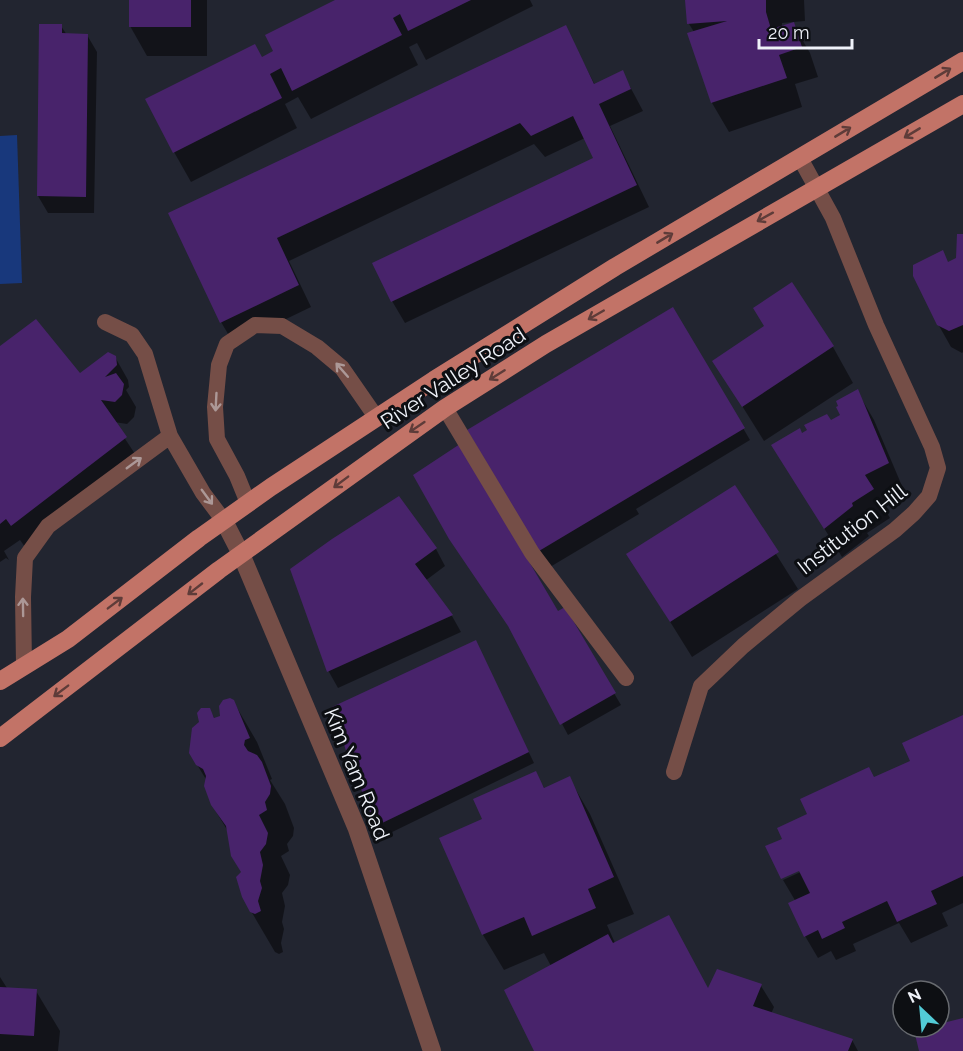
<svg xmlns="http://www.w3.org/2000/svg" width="963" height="1051" font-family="Raleway,sans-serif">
	<rect width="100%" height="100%" fill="#222530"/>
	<path fill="#18387c" d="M17 135 22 283 0 284V136Z"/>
	<path fill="#0007" d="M131 0H207V56H147L130 26Z
		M338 0H530L533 6 426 60 417 43 409 47 418 65 311 119 298 97 285 104 297 128 191 182 174 152 261 58 275 52Z
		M687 0H804L805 21 782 23V27L793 24 810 53 818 77 795 84 802 107 729 132 712 103 694 32 689 24Z
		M61 26 67 35H87L97 52 94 213H48L38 196Z
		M565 27 595 85 622 72 634 94 643 111 610 126 649 207 405 323 392 301 595 159 585 138 545 157 534 144 289 261 311 307 234 344 221 322 170 214Z
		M963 236V352L962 353 951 347 938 324 949 264 957 259Z
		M792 284 833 347 853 383 764 441 714 361 765 327Z
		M673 309 750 440 636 509 639 514 550 567 469 431Z
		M0 348 80 375 115 357 128 380 129 387 126 390 136 407 134 417 127 424 114 422 139 460 25 547 20 540 4 551 9 560 6 558 0 562Z
		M857 391 874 420 905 493 882 504 890 518 867 533 869 536 842 557 773 446 802 435 842 416Z
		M734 487 798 589 692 657 628 554Z
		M436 549 445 566 425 581 452 616 461 632 338 688 329 672 292 569Z
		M564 609 621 705 568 735 514 634Z
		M475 641 534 763 384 836 349 756Z
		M233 701 257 742 272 779 270 780 285 804 294 828 293 836 287 844 289 851 281 856 290 875 288 885 282 893 285 906 282 922 284 929 281 943 283 952 279 954 275 952 251 911 242 873 229 833 212 805 207 781 190 753 200 722 209 709 215 719 221 717Z
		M963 716V903L942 913 948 926 911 943 899 923 853 944 856 951 836 960 831 951 818 958 805 936 796 902 783 880 807 869 784 839 809 815 874 779 912 761Z
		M535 773 545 789 569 778 590 814 634 914 607 925 615 943 709 990 761 986 774 1007 771 1014 852 1040 858 1051H536L551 966 544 953 504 970 483 935 441 839 484 820Z
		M0 977 7 988 36 991 60 1031 58 1051H0Z"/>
	<path fill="#48236b" d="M129 0H191V27H129Z
		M335 0H471L408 31 400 14 393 18 402 35 292 91 281 68 270 74 282 98 173 153 145 99 255 44 262 57 273 51 265 35Z
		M685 0H766V12L771 29 794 22 802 47 779 55 787 78 711 103 687 33 727 21 687 24Z
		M39 24H62V33L88 34 86 197 37 196Z
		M566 25 594 84 623 70 631 89 599 104 637 185 391 302 372 263 593 158 573 116 531 136 520 123 277 238 299 285 220 323 168 213Z
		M957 234H963V325L949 331 937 325 913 276V265L943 250 948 262 956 258Z
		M792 282 834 346 742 407 712 361 764 326 753 308Z
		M673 307 745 428 539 551 467 430Z
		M36 319 80 373 108 352 116 356 117 365 105 377 116 373 124 384 122 395 115 402 101 400 127 437 11 526 6 519 0 524V346Z
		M858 389 889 463 865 475 874 489 852 503 853 506 824 529 771 445 800 428 802 433 807 430 804 425 827 414 831 420 840 415 836 407 838 406 836 401Z
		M460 444 558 611 565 607 616 693 560 725 508 626 449 539 413 475Z
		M735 485 779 552 670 622 626 554Z
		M399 496 437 548 415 564 453 615 327 672 290 569 332 539Z
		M476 640 529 752 376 826 348 757 332 707Z
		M230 698 234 700 250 738 245 740 244 745 248 751 257 755 262 762 271 786 270 794 265 802 267 810 259 815 268 833 266 844 260 852 263 865 260 881 262 888 258 901 261 911 255 914 250 912 242 897 236 877 241 872 231 856 226 826 211 805 204 786 206 776 203 769 196 765 189 753 192 728 199 722 197 713 201 708H210L214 718 220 716 219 706 223 700Z
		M963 715V876L931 891 937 904 897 922 887 901 842 922 845 928 822 939 818 930 804 937 788 903 810 893 799 871 781 879 765 846 782 839 777 828 807 814 800 799 869 767 874 777 910 761 902 743Z
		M536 771 544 788 570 776 614 877 588 889 596 908 532 936 524 917 482 935 439 838 482 819 473 799Z
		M669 915 708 988 717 969 762 984 753 1006 853 1039 848 1051H534L504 990 608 934 613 943Z
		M0 987 37 989 34 1036 0 1034Z
		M963 1018V1051H919L914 1030 939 1027V1024Z"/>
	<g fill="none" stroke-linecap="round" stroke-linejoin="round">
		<path stroke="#754e47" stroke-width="16" d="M105 322 132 335 145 354 170 436 203 493 224 521
			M445 408 532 553 626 678
			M248 503 237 476 217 439 215 407 219 365 227 344 255 325 282 326 317 347 342 368 376 417
			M24 665 23 597 25 558 48 526 170 436
			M674 772 701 686 743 646 800 599 895 530 914 513 929 496 938 468 932 447 876 325 833 218 800 158"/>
		<path stroke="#754e47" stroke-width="18" d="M224 521 241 554 357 829 432 1051"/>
		<path stroke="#c27367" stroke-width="18" d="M0 681 68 639 199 538 271 487 434 380 615 267 963 61
			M0 738 219 570 445 408 546 344 963 104"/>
	</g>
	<defs><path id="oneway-shaft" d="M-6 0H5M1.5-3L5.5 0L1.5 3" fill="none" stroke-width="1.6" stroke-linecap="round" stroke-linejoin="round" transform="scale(1.5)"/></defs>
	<g stroke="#5e3c39">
		<use href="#oneway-shaft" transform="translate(943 73) rotate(-31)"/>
		<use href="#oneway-shaft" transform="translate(843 132) rotate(-31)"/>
		<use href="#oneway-shaft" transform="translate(912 133) rotate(149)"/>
		<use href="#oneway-shaft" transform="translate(765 217) rotate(151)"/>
		<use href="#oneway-shaft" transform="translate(665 238) rotate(-31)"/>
		<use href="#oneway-shaft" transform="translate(596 315) rotate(150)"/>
		<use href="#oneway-shaft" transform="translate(497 375) rotate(148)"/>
		<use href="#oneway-shaft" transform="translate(417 427) rotate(146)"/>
		<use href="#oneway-shaft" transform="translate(341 482) rotate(143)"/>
		<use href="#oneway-shaft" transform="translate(195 589) rotate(142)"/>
		<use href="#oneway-shaft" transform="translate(115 603) rotate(-37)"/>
		<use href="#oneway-shaft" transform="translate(61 691) rotate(143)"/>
	</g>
	<g stroke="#ac9897">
		<use href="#oneway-shaft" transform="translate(342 370) rotate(-131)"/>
		<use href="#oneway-shaft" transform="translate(216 402) rotate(93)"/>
		<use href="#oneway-shaft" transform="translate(134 463) rotate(-36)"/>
		<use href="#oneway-shaft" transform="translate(207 497) rotate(54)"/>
		<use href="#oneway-shaft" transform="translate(23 607) rotate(-91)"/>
	</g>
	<g text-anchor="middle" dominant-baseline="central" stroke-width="6" stroke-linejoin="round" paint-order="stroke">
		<g font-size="21" fill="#eff2f9" stroke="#0d0f13">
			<text transform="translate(453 378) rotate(-33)">River Valley Road</text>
			<text transform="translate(852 529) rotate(-38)">Institution Hill</text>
			<text transform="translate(357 774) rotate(68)">Kim Yam Road</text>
		</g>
	</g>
	<g transform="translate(921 1009) rotate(334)"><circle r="28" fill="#0d0f13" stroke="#676a6f" stroke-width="1.5"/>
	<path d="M0-4.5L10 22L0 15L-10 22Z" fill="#52cbd7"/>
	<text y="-9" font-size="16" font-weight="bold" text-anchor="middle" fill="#eff2f9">N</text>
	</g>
	<path d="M759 39v9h93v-9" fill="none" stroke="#eff2f9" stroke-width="3"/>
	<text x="768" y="39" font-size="18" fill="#eff2f9" stroke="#0d0f13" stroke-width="4.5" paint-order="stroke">20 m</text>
</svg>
